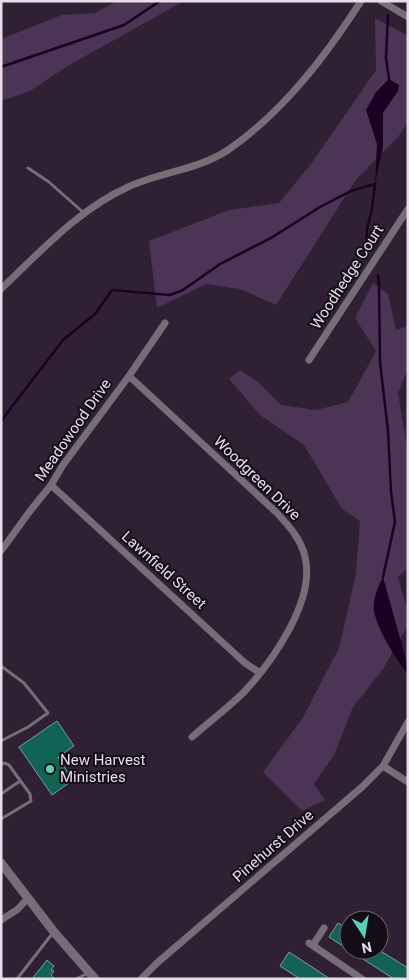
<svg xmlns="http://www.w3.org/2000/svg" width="409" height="980" font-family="Roboto,sans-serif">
	<rect width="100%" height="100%" fill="#2f2133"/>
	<path fill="#4c3454" d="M117 1H184L66 67 30 91 1 101V39L62 15 95 13Z
		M375 18 408 36V122L398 137 355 181 276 305 240 289 206 284 157 308 149 241 229 210 279 203 311 164 376 70Z
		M373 283 388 294 396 330 408 326V369L398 393 408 453V568L398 577 408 613V625L383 669 353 707 334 755 314 784 325 800 302 811 263 772 302 719 339 648 356 574 360 521 342 509 304 445 260 415 229 379 240 370 258 382 281 405 316 410 348 402 376 351 355 318Z"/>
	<path fill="#1a0122" d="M389 79 399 85 398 91 383 113V147L375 184 377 144 366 110 376 92Z
		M383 577 408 667V675C396 658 378 632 374 611 372 600 378 587 383 577Z"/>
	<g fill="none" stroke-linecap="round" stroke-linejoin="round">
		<path stroke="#1a0122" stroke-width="2.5" d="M388 15 386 58 389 79
			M1 67 124 25 160 1
			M366 257 367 229 372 209 375 184
			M378 275 379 285 380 362 388 431 391 492 395 522 383 577
			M1 421 63 340 95 314 112 290 170 295 183 290 220 264 271 238 320 207 351 191 375 184"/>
	</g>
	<path fill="#136256" stroke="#7e9f98" d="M57 721 74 746 58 757 73 780 52 795 19 747Z
		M338 923 349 930V950L329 937Z
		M349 950H379L408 968V979H394Z
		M289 952 315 969 330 979H300L280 966Z
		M47 960 54 966 51 970 54 971 51 975 55 979H32Z"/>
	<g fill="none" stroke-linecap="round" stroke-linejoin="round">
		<path stroke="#756e77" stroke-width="3" d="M28 168 49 182 85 214
			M1 666 24 683 48 713 28 727 1 741
			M1 765 4 763 9 765 30 794 31 801 1 819
			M1 794 20 781
			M17 979 52 934
			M76 979 88 973"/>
		<path stroke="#756e77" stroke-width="7" d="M381 1 408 17
			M1 289C40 252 79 209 128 187 160 172 198 170 228 150 283 112 325 57 361 1
			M309 360 408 209
			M129 376 277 513C289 526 301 539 305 557 316 600 272 662 244 692 228 708 209 722 192 737
			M51 485 245 663 260 673
			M1 551 30 511 51 485 63 465 129 376 165 323
			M383 766 408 782
			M1 920 18 909 28 898
			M309 943 362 979
			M313 945 324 928
			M141 979 157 963 362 787 383 766 408 722"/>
		<path stroke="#756e77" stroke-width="9" d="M1 863 54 932 95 979"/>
	</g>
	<circle fill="#5cceba" stroke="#130d15" stroke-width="2" cx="50" cy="769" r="5"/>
	<g text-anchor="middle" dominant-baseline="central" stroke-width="4" stroke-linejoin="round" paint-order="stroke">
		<g font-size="15" fill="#e7deea" stroke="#130d15">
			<text transform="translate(347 277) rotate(-57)">Woodhedge Court</text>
			<text transform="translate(73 430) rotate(-55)">Meadowood Drive</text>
			<text transform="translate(257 478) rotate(44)">Woodgreen Drive</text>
			<text transform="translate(164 570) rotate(42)">Lawnfield Street</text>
			<text transform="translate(273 846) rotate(-41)">Pinehurst Drive</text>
		</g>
		<g font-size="15" fill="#e7deea" stroke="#130d15" text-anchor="start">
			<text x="60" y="760">New Harvest<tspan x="60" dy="17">Ministries</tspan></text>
		</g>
	</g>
	<rect width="409" height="980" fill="none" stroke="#e7deea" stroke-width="5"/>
	<g transform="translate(364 935) rotate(168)"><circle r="24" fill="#130d15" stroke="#68616a"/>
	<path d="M0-4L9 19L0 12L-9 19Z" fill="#5cceba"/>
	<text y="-8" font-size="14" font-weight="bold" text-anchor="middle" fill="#e7deea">N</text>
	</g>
</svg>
